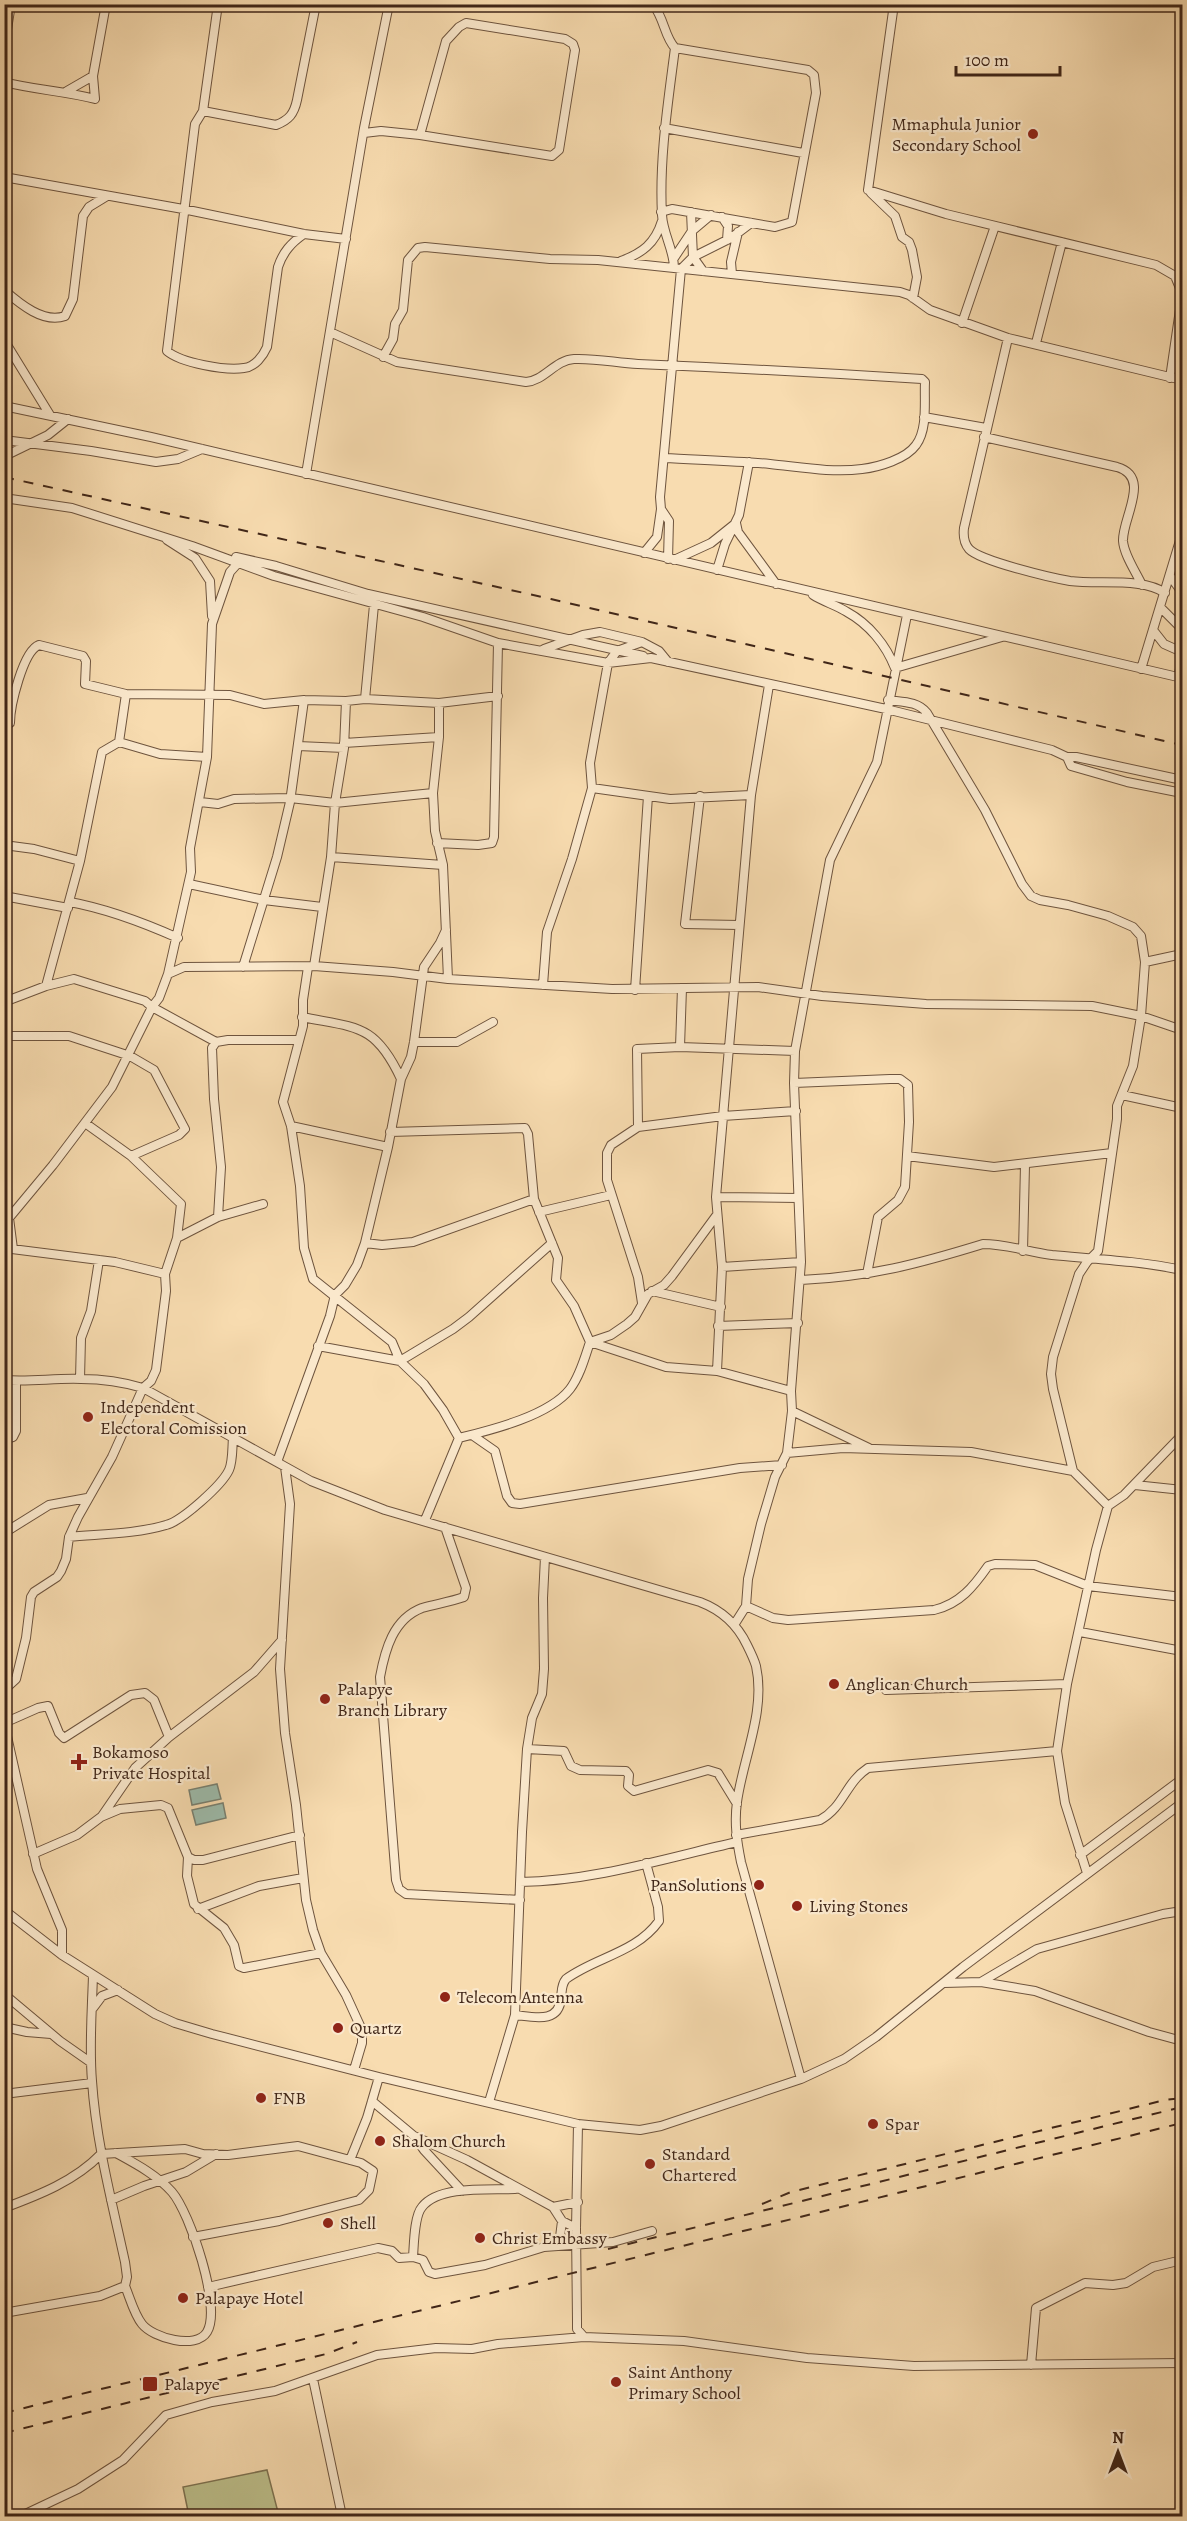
<svg xmlns="http://www.w3.org/2000/svg" width="1187" height="2521" font-family="Alegreya,serif">
	<rect width="100%" height="100%" fill="#f8dcb0"/>
	<filter id="stains"><feTurbulence type="fractalNoise" baseFrequency=".00333" numOctaves="4"/><feColorMatrix values="0 0 0 0 .2 0 0 0 0 .09 0 0 0 0 .02 0 0 0 .5 -.17"/></filter>
	<radialGradient id="worn" r=".72"><stop offset=".6" stop-color="#630" stop-opacity="0"/><stop offset="1" stop-color="#630" stop-opacity=".3"/></radialGradient>
	<path fill="#bdc08c" stroke="#7e7352" stroke-width="1.5" d="M267 2470 279 2516H189L183 2487Z"/>
	<path fill="#9dbcac" stroke="#788071" stroke-width="1.5" d="M217 1784 221 1799 192 1805 189 1790Z
		M223 1803 226 1818 196 1825 192 1810Z"/>
	<g fill="none" stroke-linecap="round" stroke-linejoin="round">
		<g stroke="#6e543e" stroke-width="10">
			<path id="minor" d="M218 4 203 111 195 124 194 132 167 351C181 363 226 371 244 368 255 367 263 356 267 347L278 267C283 252 291 243 304 234
				M653 4C665 20 664 36 675 48L808 70 814 75 816 93 792 222 775 227 672 209 661 212
				M4 48 11 4
				M4 82C35 90 65 91 95 99L93 76
				M67 91 93 76 106 4
				M203 111 276 125C289 120 294 114 297 100L316 4
				M664 128 803 153
				M364 133 381 131 420 135 552 156 559 150 575 50 573 44 565 39 466 23 459 27 446 41 420 135
				M4 177 183 209 304 234 346 239
				M868 190 946 214 1156 265 1175 276 1182 293
				M868 190 894 4
				M871 193 895 216 902 237 909 242 912 250 917 277 913 298
				M691 212 693 257 703 271
				M722 217 728 226 727 240
				M674 258 692 231 711 215
				M621 261C642 253 655 244 662 221
				M674 268C674 250 663 234 662 215 659 159 668 103 675 48
				M732 274 731 262 738 232
				M4 290C20 304 44 324 65 316L73 299 83 216 89 207 107 196
				M962 323 995 226
				M330 332 397 362 526 382C544 381 555 360 574 359 596 358 617 363 638 364 733 368 828 373 922 379L925 382C924 401 928 429 916 445 906 459 879 467 862 469 832 473 800 467 770 464 735 461 699 460 664 458
				M1008 338 964 528C963 536 964 543 969 549 980 561 1052 578 1070 581 1098 585 1143 577 1165 593
				M4 340 50 415
				M1036 343 1062 242
				M383 357 393 339 395 324 403 310 408 260 418 248 425 247 550 259 598 260 900 292 909 295 930 310 1008 338 1182 380
				M1170 378 1182 296
				M4 406 151 437 1182 678
				M924 417 986 428
				M984 437 1117 467C1152 477 1122 518 1123 541 1124 555 1136 572 1142 585
				M4 440 91 451 156 462 178 459 202 449
				M4 451 9 454 48 435 68 419
				M306 474 364 128 389 4
				M4 498 72 508 192 546 274 576 423 617 498 643 608 663 651 658 886 709 1052 750 1067 757 1071 766 1127 782 1182 793
				M167 540 195 558 210 581 212 616
				M644 553 657 537 661 509
				M236 557 276 566 368 594 643 656
				M668 559 669 521 661 509 660 497 681 269 693 257 731 238 751 223
				M674 560 711 543 736 523 738 532 776 584
				M717 570 725 544 739 515 749 462
				M1170 576 1182 592
				M813 595C824 602 836 605 847 612 869 624 886 645 895 668L1002 637
				M1160 607 1182 629
				M1153 630 1164 644 1182 652
				M544 649 583 635 600 632 642 642 659 651 668 662
				M1141 669 1182 534
				M1178 677 1182 661
				M365 699 374 605
				M888 700C902 702 918 701 927 713L985 810 1022 884 1031 896 1040 900 1068 905 1108 916 1133 927 1141 936 1145 962 1141 1016 1133 1066 1117 1106V1119L1098 1251 1087 1262 1079 1274 1053 1357 1051 1374 1053 1389 1073 1471 1108 1506 1096 1550 1067 1684 1057 1751 1065 1803 1087 1873
				M439 703V737L433 793 435 831 443 865 448 979
				M4 726 10 723C10 706 23 651 39 645L83 656 86 661 85 684 126 694 230 695 264 704 304 700 346 701 365 699 439 703 498 696
				M119 742 160 754 207 757
				M344 743 439 737
				M298 746 344 748
				M1067 757H1076L1182 780
				M592 788 670 799 751 795
				M700 796 685 924 739 925
				M200 802 218 804 234 799 290 798 335 803 433 793
				M437 843 478 845 492 843 494 837 498 643
				M4 845 34 849 80 861 46 986
				M331 857 443 865
				M80 861 102 752 119 742 126 694
				M189 884 264 900 322 907
				M4 896 68 908
				M70 902C108 909 142 922 178 938
				M446 930 440 943 424 967 414 1042 411 1057 401 1079 388 1147 365 1243 382 1245 413 1242 534 1199
				M1145 962 1182 954
				M314 966 331 857 335 803 344 748 346 701
				M243 967 277 857 290 802 304 700
				M308 967 303 1000V1026L283 1102 291 1126 300 1186 304 1248 313 1279 392 1342 400 1361 453 1329 469 1317 552 1243
				M168 974 191 872 190 848 207 757 212 624 230 572 239 562
				M543 985 547 932 572 859 592 788 590 763 608 663 617 651 642 642
				M635 990 648 796
				M4 1002 46 986 74 979 145 1001 152 1007 159 998 168 974 184 967 314 966 393 972 448 979 612 989 758 987 822 996 926 1004 1092 1006 1141 1016 1182 1030
				M302 1017C356 1028 375 1023 401 1079
				M4 1036H69L130 1056 154 1070 185 1129 179 1135 131 1156
				M414 1042H457L493 1022
				M680 1047 682 988
				M794 1083 890 1079H900L908 1085 909 1122 905 1187 898 1200 878 1217 867 1274
				M1122 1095 1182 1108
				M291 1126 388 1147
				M638 1127 637 1049 680 1047 795 1051
				M390 1132 525 1128 528 1134 534 1199 558 1258 556 1280 574 1306 590 1342 666 1367 717 1371 791 1391
				M907 1156 994 1167 1112 1153
				M716 1197 798 1198
				M539 1212 611 1195
				M218 1217 221 1167 214 1099 212 1048 216 1042 228 1040H299
				M9 1218 13 1249
				M4 1224 53 1165 112 1087 152 1007 216 1042
				M177 1238 218 1217 263 1204
				M4 1248 115 1262 165 1274
				M1023 1251 1025 1165
				M722 1267 801 1262
				M801 1280C869 1277 918 1264 983 1244 1006 1244 1029 1252 1052 1255 1096 1259 1139 1261 1182 1270
				M652 1291 721 1307
				M642 1303 638 1277 607 1180V1153L611 1145 638 1127 723 1116 796 1111
				M718 1326 798 1323
				M590 1342 611 1335 627 1324 635 1317 648 1294 664 1285 672 1276 716 1216
				M318 1346 400 1361 424 1384 443 1410 459 1438 425 1520
				M717 1371 722 1267 716 1197 751 795 769 685
				M80 1379 81 1338 91 1311 99 1260
				M4 1380C30 1382 55 1378 81 1379 102 1379 123 1382 143 1388L311 1481 385 1510 700 1602C721 1610 737 1624 747 1645 750 1651 754 1659 756 1666 766 1711 743 1758 737 1802 734 1823 737 1842 741 1862L801 2079
				M792 1411 869 1448
				M472 1435 495 1451 507 1496 512 1503 520 1504 740 1468 782 1465
				M459 1438C491 1430 549 1416 570 1389 580 1376 585 1357 590 1342
				M4 1440 13 1437 16 1431V1381
				M787 1453 843 1448 971 1452 1073 1471
				M277 1462 330 1316 335 1295 345 1285 357 1265 365 1243
				M285 1467 290 1504 280 1669 285 1733 296 1805 306 1900 313 1930 321 1953 346 1995 362 2030V2043L354 2070
				M1135 1485 1182 1490
				M1108 1506 1124 1495 1182 1435
				M445 1527 466 1588 464 1597C450 1602 436 1604 422 1608 393 1619 385 1650 380 1677L396 1880 399 1889 406 1894 520 1900
				M4 1533 49 1505 87 1498
				M69 1537C100 1534 136 1534 166 1525 182 1521 222 1485 229 1470 233 1461 232 1448 233 1438
				M746 1606 773 1618 788 1620 934 1610C960 1604 974 1586 988 1566L995 1564 1035 1565 1088 1586 1182 1597
				M734 1625 746 1606 748 1579 761 1524 775 1477 787 1453 792 1411 791 1391 801 1262 794 1083 795 1051 830 860 877 762 907 615
				M1080 1632 1182 1651
				M4 1690 16 1679 26 1638 31 1597 34 1592 57 1577 61 1571 66 1559 69 1537 78 1517 112 1457 143 1388 151 1381 156 1370 166 1291 165 1274 177 1238 181 1204 131 1156 85 1123
				M886 1690 1067 1684
				M4 1723 37 1869 62 1930V1955
				M4 1723 38 1708 48 1706 59 1733 64 1738 131 1695 145 1693 154 1700 169 1737
				M527 1749 564 1751 571 1766 580 1770 626 1771 629 1775 628 1786 634 1791 708 1770 718 1773 737 1804
				M102 1816 135 1768 169 1737 254 1672 282 1640
				M736 1835 820 1820C844 1807 845 1783 868 1768L1057 1751
				M33 1854 77 1835 101 1817 120 1809 161 1805 168 1808 188 1857 187 1876 194 1904 224 1928 234 1945 239 1966 244 1968 321 1953
				M1080 1855 1182 1779
				M188 1857 194 1860H203L300 1835
				M520 1882C594 1881 666 1858 737 1842
				M198 1909 259 1886 303 1878
				M4 1910 62 1955 155 2014 175 2023 212 2034 379 2077 578 2124 640 2130 661 2126 801 2079 844 2059 876 2037 963 1967 1182 1803
				M981 1982 1037 1949 1163 1914 1182 1911
				M944 1983 981 1982 1035 1991 1149 2032 1182 2041
				M4 1994 60 2041 90 2062
				M93 2008 102 1996 118 1990
				M515 2015C534 2017 559 2024 561 1998 562 1991 561 1985 566 1979 596 1957 636 1953 659 1921L658 1907 646 1863
				M4 2027 27 2032 51 2034
				M4 2094 92 2083
				M372 2101 414 2136 467 2160 553 2207 578 2202
				M489 2102 515 2015 522 1832 527 1749 532 1718 542 1694 544 1669 543 1598 545 1557
				M578 2124 576 2228 577 2321V2329L584 2337
				M414 2136 424 2150 462 2191
				M116 2153C136 2164 157 2175 172 2192 190 2213 222 2307 207 2332 196 2350 153 2338 142 2324 134 2314 130 2298 125 2286
				M350 2160 367 2118 379 2077
				M111 2200 144 2186 186 2172 216 2154
				M553 2207 562 2221 576 2228
				M4 2208C39 2195 75 2181 101 2154L185 2149 203 2154 228 2155 298 2146 361 2163 373 2171 369 2190 359 2200 279 2221 193 2237
				M548 2245 560 2237 562 2221
				M413 2257C414 2245 414 2216 422 2207 439 2185 490 2190 515 2189
				M208 2287 378 2248 392 2251 399 2258 413 2257 423 2260 429 2272 435 2274 485 2265 544 2247 613 2242 652 2231
				M4 2313 100 2296 125 2286 127 2277 125 2262C112 2202 96 2142 92 2081 89 2046 92 2010 93 1975
				M1031 2365 1036 2308 1085 2283 1113 2285 1126 2283 1153 2267 1182 2260
				M313 2379 342 2516
				M8 2516 23 2515 78 2489 123 2460 166 2415 212 2402 275 2391 377 2355 436 2348 472 2349 498 2344 584 2337 684 2341 807 2358 914 2366 1182 2363"/>
		</g>
		<use href="#minor" stroke="#fae8cc" stroke-width="8"/>
		<path stroke="#402618" stroke-width="2" stroke-dasharray="10 10" stroke-linecap="butt" d="M4 477 551 599 1182 745
			M762 2204 791 2192 1165 2100 1182 2098
			M608 2249 1182 2107
			M4 2413 1182 2123
			M4 2433 326 2354 357 2342"/>
	</g>
	<g fill="#8f2418" stroke="#fae8cc" stroke-width="2">
		<circle cx="1033" cy="134" r="6"/>
		<circle cx="88" cy="1417" r="6"/>
		<circle cx="834" cy="1684" r="6"/>
		<circle cx="325" cy="1699" r="6"/>
		<path d="M76 1753h6v6h6v6h-6v6h-6v-6h-6v-6h6z"/>
		<circle cx="759" cy="1885" r="6"/>
		<circle cx="797" cy="1906" r="6"/>
		<circle cx="445" cy="1997" r="6"/>
		<circle cx="338" cy="2028" r="6"/>
		<circle cx="261" cy="2098" r="6"/>
		<circle cx="873" cy="2124" r="6"/>
		<circle cx="380" cy="2141" r="6"/>
		<circle cx="650" cy="2164" r="6"/>
		<circle cx="328" cy="2223" r="6"/>
		<circle cx="480" cy="2238" r="6"/>
		<circle cx="183" cy="2298" r="6"/>
		<circle cx="616" cy="2382" r="6"/>
		<rect x="142" y="2376" width="16" height="16" rx="3"/>
	</g>
	<g text-anchor="middle" dominant-baseline="central" stroke-width="4.5" stroke-linejoin="round" paint-order="stroke">
		<g font-size="18" fill="#402618" stroke="#fae8cc" text-anchor="start">
			<text x="1021" y="124" text-anchor="end">Mmaphula Junior<tspan x="1021" dy="21">Secondary School</tspan></text>
			<text x="100" y="1407">Independent<tspan x="100" dy="21">Electoral Comission</tspan></text>
			<text x="846" y="1684">Anglican Church</text>
			<text x="337" y="1689">Palapye<tspan x="337" dy="21">Branch Library</tspan></text>
			<text x="92" y="1752">Bokamoso<tspan x="92" dy="21">Private Hospital</tspan></text>
			<text x="747" y="1885" text-anchor="end">PanSolutions</text>
			<text x="809" y="1906">Living Stones</text>
			<text x="457" y="1997">Telecom Antenna</text>
			<text x="350" y="2028">Quartz</text>
			<text x="273" y="2098">FNB</text>
			<text x="885" y="2124">Spar</text>
			<text x="392" y="2141">Shalom Church</text>
			<text x="662" y="2154">Standard<tspan x="662" dy="21">Chartered</tspan></text>
			<text x="340" y="2223">Shell</text>
			<text x="492" y="2238">Christ Embassy</text>
			<text x="195" y="2298">Palapaye Hotel</text>
			<text x="628" y="2372">Saint Anthony<tspan x="628" dy="21">Primary School</tspan></text>
			<text x="164" y="2384">Palapye</text>
		</g>
	</g>
	<rect width="1187" height="2521" fill="none" stroke="#f8dcb0" stroke-width="24"/>
	<rect x="6" y="6" width="1175" height="2509" fill="none" stroke="#402618" stroke-width="3"/>
	<rect x="12" y="12" width="1163" height="2497" fill="none" stroke="#402618" stroke-width="1.5"/>
	<g transform="translate(1118 2452)" stroke="#fae8cc" stroke-width="4.5" paint-order="stroke">
	<path d="M0-4.5L10 22L0 15L-10 22Z" fill="#402618"/>
	<text y="-9" font-size="16" font-weight="bold" text-anchor="middle" fill="#402618">N</text>
	</g>
	<path d="M956 66v9h104v-9" fill="none" stroke="#402618" stroke-width="3"/>
	<text x="965" y="66" font-size="18" fill="#402618" stroke="#fae8cc" stroke-width="4.5" paint-order="stroke">100 m</text>
	<rect width="100%" height="100%" filter="url(#stains)"/>
	<rect width="100%" height="100%" fill="url(#worn)"/>
</svg>
